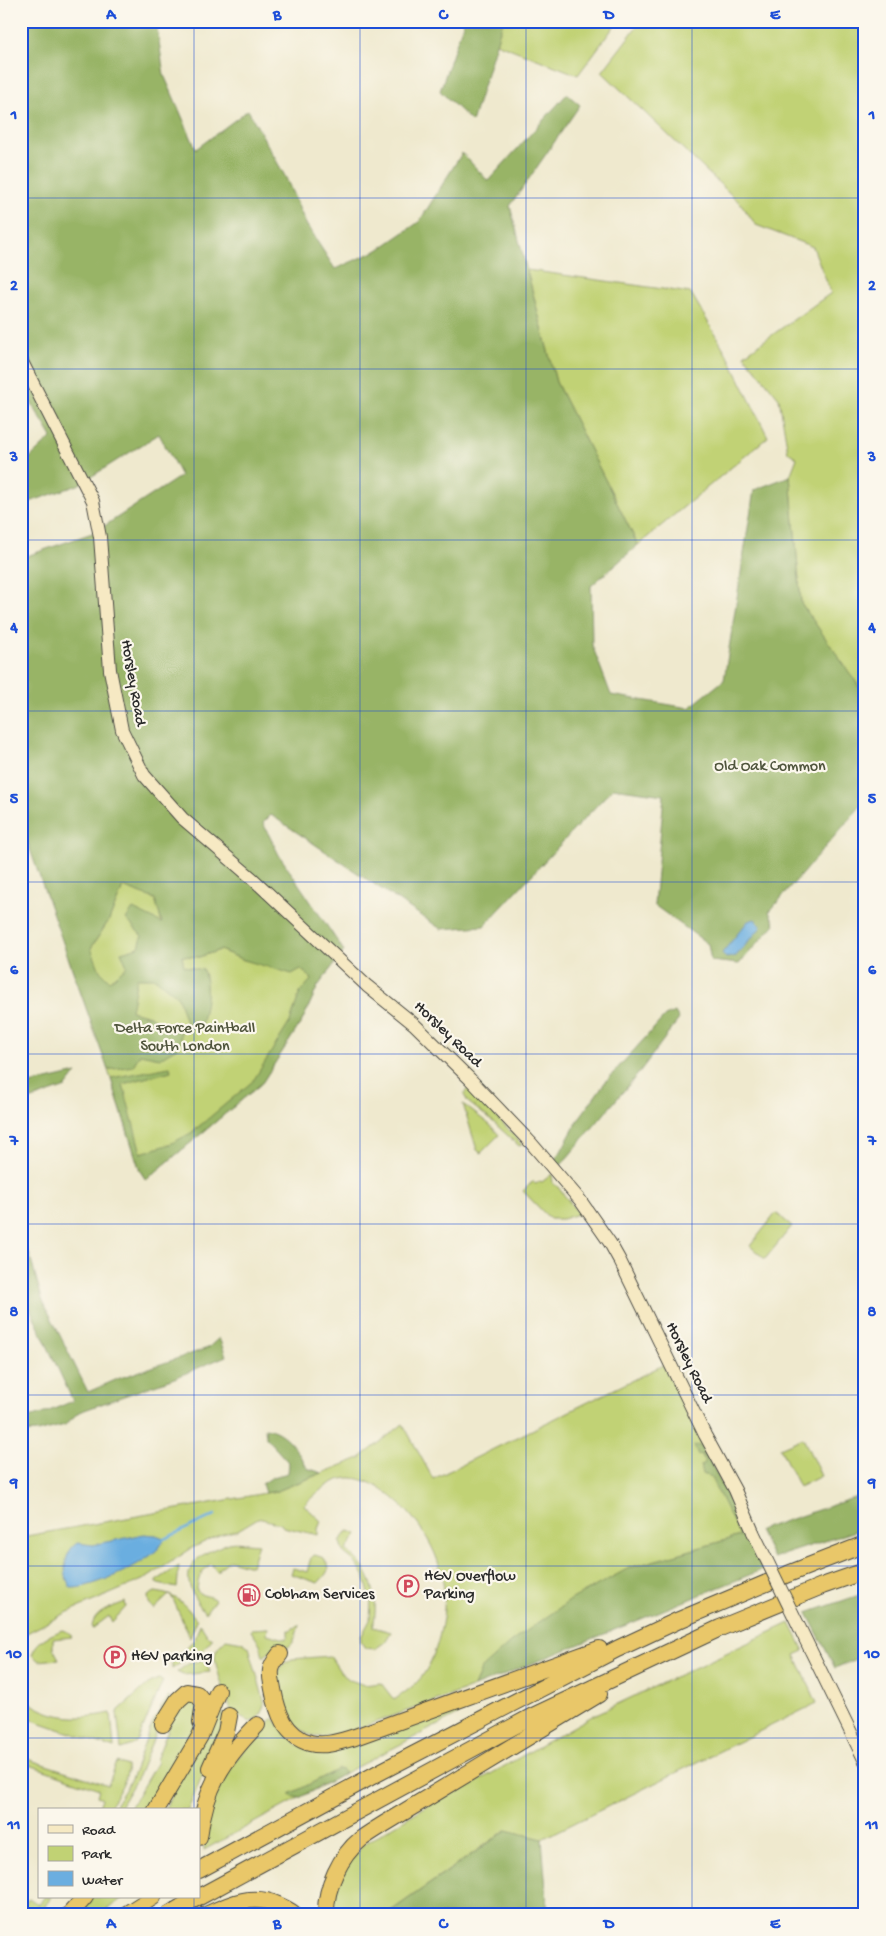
<svg xmlns="http://www.w3.org/2000/svg" width="886" height="1936" font-family="'Gochi Hand',sans-serif">
	<rect width="100%" height="100%" fill="#fbf7ec"/>
	<filter id="ink" filterUnits="userSpaceOnUse"><feTurbulence type="fractalNoise" baseFrequency=".02" numOctaves="2"/><feDisplacementMap in="SourceGraphic" scale="10" xChannelSelector="R" yChannelSelector="G"/><feConvolveMatrix kernelMatrix="1 2 1 2 8 2 1 2 1" color-interpolation-filters="sRGB"/></filter>
	<filter id="wash" filterUnits="userSpaceOnUse"><feTurbulence type="fractalNoise" baseFrequency=".0096" numOctaves="4" result="noise"/><feDisplacementMap in="SourceGraphic" scale="20" xChannelSelector="R" yChannelSelector="G"/><feGaussianBlur stdDeviation="1.12" result="paint"/><feColorMatrix in="noise" values="0 0 0 0 0 0 0 0 0 0 0 0 0 0 0 0 0 1.4 0 .05"/><feComposite in="paint" operator="in"/></filter>
	<g filter="url(#wash)">
		<rect width="100%" height="100%" fill="#efe9ce"/>
		<path fill="#c1d274" stroke="#767e50" d="M503 21H618L578 75 496 43Z
			M641 21H865V345L861 346 862 363 865 365V696L801 603 790 476 797 458 788 452 779 398 744 355 831 293 813 247 756 225 741 204 602 72Z
			M527 270 691 293 729 358 768 437 638 545 556 382Z
			M123 887 156 899 169 954 199 957 220 950 244 960 301 968 318 986 302 1021 262 1083 146 1180 140 1171 106 1064 68 957 91 948 109 920Z
			M469 1088 515 1136 522 1145 519 1146 491 1120 468 1102 464 1095Z
			M463 1104 490 1125 499 1135 481 1153 477 1150Z
			M552 1174 553 1184 557 1186 579 1214 562 1219H550L523 1191 533 1181 536 1184 540 1181 542 1182Z
			M776 1213 792 1226 765 1259 750 1246Z
			M663 1365 747 1534 629 1568 474 1687 345 1733 319 1737 307 1734 284 1717C283 1707 276 1681 278 1672 279 1665 287 1662 292 1659L330 1656 341 1673 350 1680 364 1685 381 1683 394 1700C404 1693 416 1685 423 1675 431 1664 437 1647 440 1633 452 1586 439 1547 407 1511 394 1497 373 1480 353 1478 335 1476 316 1493 304 1505L321 1521 318 1529V1535L283 1527 281 1524 258 1518 238 1530 219 1535 192 1548 147 1578 66 1613 21 1636V1537L277 1491 360 1458 403 1424 433 1479Z
			M803 1438 821 1476 799 1487 780 1448Z
			M349 1531 357 1534 346 1550C371 1569 380 1596 373 1627L391 1632 385 1642 375 1649 365 1648 361 1642V1637L370 1620 371 1601 364 1575 354 1561 343 1552 340 1542 345 1533Z
			M234 1542 258 1544 251 1566 230 1560 218 1569 219 1571 217 1572 211 1564C200 1572 198 1578 197 1591 202 1597 210 1595 215 1600L205 1613C186 1588 178 1566 212 1550 220 1547 226 1543 234 1542Z
			M315 1555 324 1558 329 1568 326 1574 318 1583 291 1574 293 1568 307 1572 311 1557Z
			M179 1566 177 1588 158 1584 156 1581Z
			M155 1592C178 1595 183 1603 197 1620L190 1638 173 1599 169 1595 154 1609 149 1603 148 1596Z
			M125 1602 126 1607 112 1622 109 1616 92 1629C92 1612 111 1608 125 1602Z
			M790 1623 804 1651 795 1655 817 1703 542 1839 506 1830 385 1915H333V1896L346 1867 362 1845 430 1804 473 1784 594 1715Z
			M200 1624 207 1635 213 1638 200 1653 189 1657 172 1669V1661L195 1639Z
			M299 1625C290 1661 285 1639 263 1657L260 1644 251 1631 252 1629 268 1628 267 1634 285 1639 288 1637V1631Z
			M62 1630 68 1632 72 1637 53 1639V1648L59 1659 39 1661 32 1655C36 1640 49 1636 62 1630Z
			M226 1639 242 1642 249 1647 265 1704C263 1714 259 1718 250 1722L232 1713C228 1702 214 1665 215 1655 216 1648 222 1643 226 1639Z
			M206 1659 210 1672 183 1675 177 1672 188 1664Z
			M158 1679 163 1681 138 1740 133 1745 121 1749 117 1712 148 1684Z
			M22 1697C51 1720 77 1720 111 1713L114 1748 21 1716Z
			M168 1697 170 1698 138 1776 118 1810H112C119 1798 129 1785 134 1772 144 1746 151 1720 168 1697Z
			M192 1697 200 1707 192 1737 149 1810H129L157 1762 156 1760 174 1715Z
			M477 1701 472 1704 473 1707 345 1773 204 1850 205 1818 221 1776 273 1718 298 1745Z
			M219 1704 224 1717 218 1749 202 1776 188 1810H164Z
			M21 1757 108 1785 117 1762 127 1766C130 1777 113 1801 106 1810H98L102 1798 97 1796 99 1789 21 1762Z
			M44 1897H52L37 1915H21V1909L29 1898 39 1905Z
			M92 1897H124L99 1915H76Z"/>
		<path fill="#98b466" stroke="#627048" fill-rule="evenodd" d="M21 21H156L164 75 196 149 248 110 286 178 306 224 335 269 378 250 419 222 462 153 488 181 567 94 580 105 510 206 556 382 638 545 591 586 592 645 611 695 689 708 724 680 754 490 790 476 801 603 865 695V801L769 912 775 924 739 964 711 961 708 944 654 905 664 795 613 788 484 926 441 929 271 815 263 823 279 855 344 951 318 986 302 1021 262 1083 146 1180 140 1171 111 1078 170 1067 171 1071 123 1084 141 1153 170 1144 191 1133 253 1081 290 1022 300 992 312 979 301 969 292 974 244 960 220 950 199 957 182 956 184 966 203 970C210 988 205 1007 201 1026L188 1029 178 997 155 978H137L131 1011 150 1016 167 1030 181 1031 180 1046 160 1058 140 1054 133 1066 108 1070 21 824V558L95 532 181 476 159 434 78 485 21 505V466L52 437 21 386ZM123 887 155 899 162 923 133 909 126 919 142 936 139 947 121 952 127 966 110 981 100 971 91 948 109 920Z
			M464 21H503L472 122 440 91Z
			M675 1012 679 1019 638 1074 561 1165 553 1161 560 1153 580 1117 606 1081 665 1016Z
			M77 1073 66 1087 21 1103V1086Z
			M21 1237 29 1253 42 1299 88 1392 120 1378 208 1348 219 1338 226 1356 177 1377 79 1412 65 1425 37 1432 21 1433V1420L42 1414 73 1401 32 1313 21 1283Z
			M265 1428C286 1431 298 1451 307 1468L322 1473 277 1491 265 1493 262 1484 273 1477 288 1473 289 1463 266 1438Z
			M697 1445 704 1448 764 1569 474 1687 481 1669 511 1642 572 1599 629 1568 740 1536 710 1476 703 1474 701 1465 705 1463 701 1454 698 1455 694 1446Z
			M865 1494V1528L773 1558 759 1530Z
			M865 1593V1655L835 1668 807 1613Z
			M339 1769 342 1770 345 1773 299 1798 291 1796 290 1794Z
			M507 1830 542 1839 548 1915H385Z"/>
		<path fill="#6baee0" stroke="#4b6c86" d="M755 919 761 927 736 956 726 958 722 953 748 921Z
			M144 1534 156 1535 164 1538C163 1558 90 1590 71 1588 62 1575 63 1553 77 1543L93 1545Z"/>
		<g fill="none" stroke-linecap="round" stroke-linejoin="round">
			<path stroke="#6baee0" stroke-width="2.5" d="M162 1540 215 1515"/>
		</g>
	</g>
	<g filter="url(#ink)">
		<g fill="none" stroke-linecap="round" stroke-linejoin="round">
			<g stroke="#484843" stroke-width="14">
				<path id="secondary" d="M21 360 93 501 100 537 110 670 122 730 144 775 182 818 253 879 367 986 414 1024 470 1079 531 1143 580 1200 610 1243 620 1261 705 1435 735 1490 753 1532
					M810 1649 865 1761"/>
			</g>
			<g stroke="#484843" stroke-width="18">
				<path id="highway" d="M280 1654C276 1659 272 1664 271 1670 270 1677 272 1683 273 1689 277 1712 285 1736 310 1743 325 1747 341 1741 355 1737L599 1649
					M163 1724 178 1700 187 1692 197 1694 204 1703 201 1722
					M210 1768 226 1732 229 1716
					M156 1810 200 1736 218 1691
					M199 1837C205 1787 223 1760 257 1725
					M199 1870 378 1773 617 1649 679 1620 788 1574 865 1544
					M199 1897 531 1717 720 1628 822 1586 865 1571
					M69 1915 85 1897
					M125 1915 153 1897
					M192 1915 193 1897
					M206 1915C230 1904 252 1893 278 1905 284 1908 290 1910 295 1915
					M326 1915C325 1888 340 1856 361 1839 368 1834 376 1829 384 1824L599 1694"/>
			</g>
			<use href="#secondary" stroke="#f6e9c3" stroke-width="12"/>
			<use href="#highway" stroke="#e9c769" stroke-width="16"/>
			<g stroke="#484843" stroke-width="14" stroke-linecap="butt">
				<path id="secondary-bridge" d="M753 1532 810 1649"/>
			</g>
			<g stroke="#484843" stroke-width="18" stroke-linecap="butt">
				<path id="highway-bridge" d="M168 1915 198 1897"/>
			</g>
			<use href="#secondary-bridge" stroke="#f6e9c3" stroke-width="12"/>
			<use href="#highway-bridge" stroke="#e9c769" stroke-width="16"/>
		</g>
	</g>
	<path fill="none" stroke="#1d4ed8" stroke-width="1" stroke-opacity="0.55" d="M194 21V1810M360 21V1915M526 21V1915M692 21V1915M21 198H865M21 369H865M21 540H865M21 711H865M21 882H865M21 1054H865M21 1224H865M21 1395H865M21 1566H865M21 1738H865M194 1897V1915"/>
	<defs>
		<g id="parking-ring" transform="scale(1.125)"><circle r="9.5" fill="#fbf7ec" stroke="#d1495b" stroke-width="1.5"/><path d="M-3.5-5.5H1a3.5 3.5 0 0 1 0 7H-1V5.5H-3.5ZM-1-3.4V-.6H.8a1.4 1.4 0 0 0 0-2.8Z" fill="#d1495b"/></g>
		<g id="fuel-ring" transform="scale(1.125)"><circle r="9.5" fill="#fbf7ec" stroke="#d1495b" stroke-width="1.5"/><path d="M-5.5-6h7V0h2V4h1.3V-2.5L3-4.5l.8-.8L6-3V5H2.5V1h-1V6h-7ZM-4.2-4.7v3.2H.2V-4.7Z" fill="#d1495b"/></g>
	</defs>
	<g fill-rule="evenodd">
		<use href="#parking-ring" x="408" y="1586"/>
		<use href="#fuel-ring" x="249" y="1595"/>
		<use href="#parking-ring" x="115" y="1657"/>
	</g>
	<g text-anchor="middle" dominant-baseline="central" stroke-width="4.5" stroke-linejoin="round" paint-order="stroke">
		<g font-size="16" fill="#2b2b2b" stroke="#fbf7ec">
			<text transform="translate(132 683) rotate(80)">Horsley Road</text>
			<text transform="translate(447 1035) rotate(44)">Horsley Road</text>
			<text transform="translate(688 1363) rotate(64)">Horsley Road</text>
		</g>
		<g font-size="16" fill="#50553d" stroke="#fbf7ec">
			<text x="770" y="767">Old Oak Common</text>
			<text x="185" y="1029">Delta Force Paintball<tspan x="185" dy="18">South London</tspan></text>
		</g>
		<g font-size="16" fill="#2b2b2b" stroke="#fbf7ec" text-anchor="start">
			<text x="424" y="1577">HGV Overflow<tspan x="424" dy="18">Parking</tspan></text>
			<text x="265" y="1595">Cobham Services</text>
			<text x="131" y="1657">HGV parking</text>
		</g>
	</g>
	<rect width="886" height="1936" fill="none" stroke="#fbf7ec" stroke-width="55"/>
	<rect x="38" y="1808" width="162" height="90" fill="#fbf7ec" stroke="#a8a59f"/>
	<rect x="48" y="1825" width="25" height="8" fill="#f6e9c3" stroke="#a8a59f"/>
	<text x="82" y="1834" font-size="15" fill="#2b2b2b">Road</text>
	<rect x="48" y="1846" width="25" height="15" fill="#c1d274" stroke="#a8a59f"/>
	<text x="82" y="1858" font-size="15" fill="#2b2b2b">Park</text>
	<rect x="48" y="1871" width="25" height="15" fill="#6baee0" stroke="#a8a59f"/>
	<text x="82" y="1884" font-size="15" fill="#2b2b2b">Water</text>
	<rect x="28" y="28" width="830" height="1880" fill="none" stroke="#1d4ed8" stroke-width="2"/>
	<g font-size="16" text-anchor="middle" font-weight="bold" fill="#1d4ed8">
		<text x="111" y="19">A</text>
		<text x="277" y="19">B</text>
		<text x="443" y="19">C</text>
		<text x="609" y="19">D</text>
		<text x="775" y="19">E</text>
		<text x="14" y="119">1</text>
		<text x="872" y="119">1</text>
		<text x="14" y="290">2</text>
		<text x="872" y="290">2</text>
		<text x="14" y="461">3</text>
		<text x="872" y="461">3</text>
		<text x="14" y="632">4</text>
		<text x="872" y="632">4</text>
		<text x="14" y="803">5</text>
		<text x="872" y="803">5</text>
		<text x="14" y="974">6</text>
		<text x="872" y="974">6</text>
		<text x="14" y="1145">7</text>
		<text x="872" y="1145">7</text>
		<text x="14" y="1316">8</text>
		<text x="872" y="1316">8</text>
		<text x="14" y="1487">9</text>
		<text x="872" y="1487">9</text>
		<text x="14" y="1658">10</text>
		<text x="872" y="1658">10</text>
		<text x="14" y="1829">11</text>
		<text x="872" y="1829">11</text>
		<text x="111" y="1928">A</text>
		<text x="277" y="1928">B</text>
		<text x="443" y="1928">C</text>
		<text x="609" y="1928">D</text>
		<text x="775" y="1928">E</text>
	</g>
</svg>
